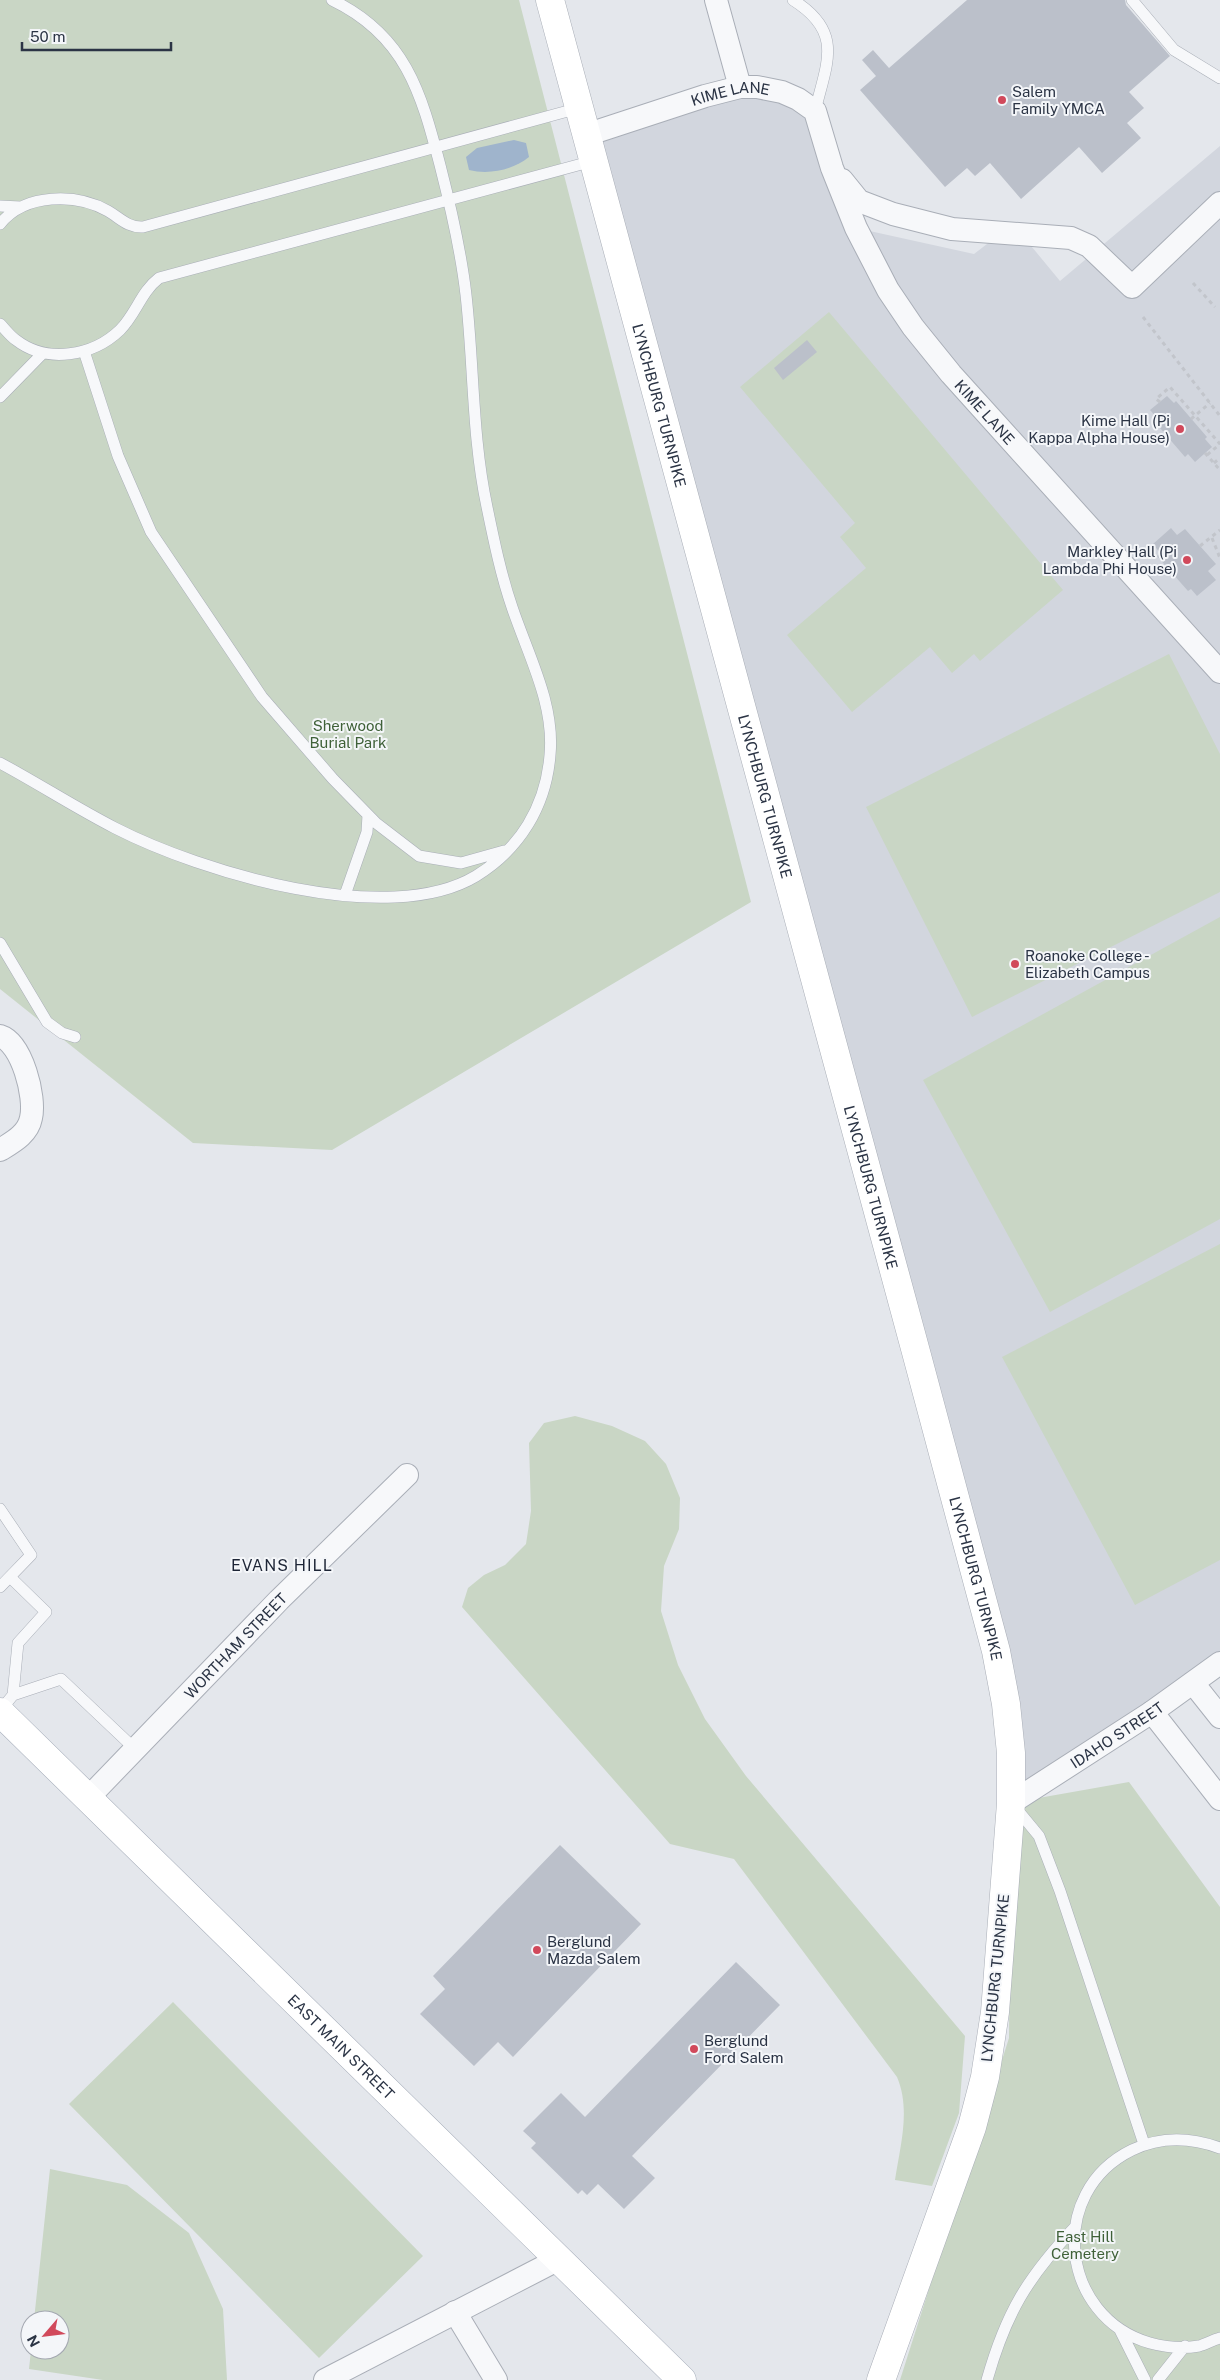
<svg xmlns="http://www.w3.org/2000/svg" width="1220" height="2380" font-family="'Public Sans',sans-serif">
	<rect width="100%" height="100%" fill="#e4e7ec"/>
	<path fill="#d2d6de" d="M705 96 798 99 856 228 974 254 1013 224 1060 281 1220 146V1662L1011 1803V1753L586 135Z"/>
	<path fill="#c9d6c5" d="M0 0H519L751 902 332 1150 193 1143 0 989Z
		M829 312 1063 590 980 661 974 654 952 673 930 647 852 712 787 635 866 568 840 537 855 523 740 387Z
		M1169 654 1220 754V892L972 1017 866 807Z
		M1220 917V1219L1050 1312 923 1080Z
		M1220 1244V1560L1135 1605 1002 1357Z
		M575 1416 612 1426 645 1441 666 1464 680 1498 679 1529 664 1566 661 1611 678 1665 705 1719 746 1776 965 2036 959 2113 932 2186 895 2180C900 2146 911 2110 897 2077L734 1859 670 1844 462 1607 468 1588 484 1575 505 1565 526 1544 531 1511 529 1443 544 1423Z
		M1129 1782 1220 1907V2380H900L1009 2038 1011 1803Z
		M173 2002 423 2256 319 2358 69 2104Z
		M50 2169 127 2185 189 2233 223 2309 227 2380H103L29 2369 31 2350H60V2320H34Z"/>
	<path fill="#9fb4cc" d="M514 140 526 143 529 157C513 170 489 175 469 170L466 157 477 148Z"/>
	<path fill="#bbc0ca" d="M967 0H1125L1126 5 1170 56 1129 92 1144 108 1127 123 1141 138 1102 173 1079 147 1021 199 990 163 975 176 967 168 945 187 860 90 876 76 862 60 873 50 889 68Z
		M807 340 817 352 783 380 774 368Z
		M1167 396 1174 403 1176 401 1207 437 1205 439 1212 447 1195 462 1188 454 1185 457 1154 421 1157 418 1150 410Z
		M1171 528 1177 535 1185 529 1216 564 1208 571 1216 580 1197 596 1191 589 1188 591 1157 556 1160 553 1153 544Z
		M560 1845 641 1924 513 2057 498 2042 474 2066 420 2014 445 1989 433 1976Z
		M736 1962 780 2005 632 2156 655 2178 624 2209 598 2184 587 2195 582 2190 578 2194 531 2148 536 2143 523 2131 561 2093 585 2117Z"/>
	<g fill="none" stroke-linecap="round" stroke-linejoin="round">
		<g stroke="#a9aeb7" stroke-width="12">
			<path id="lane" d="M793 0C844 32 827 62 815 111
				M1132 0 1174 50 1220 78
				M0 206 20 207
				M0 224C25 193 76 193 108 211 120 218 128 228 143 227L579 108
				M0 324C5 329 10 336 16 340 47 364 93 356 120 330 136 314 141 292 159 278L593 161
				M84 351 118 456 151 532 262 697 333 779 376 823 419 856 461 863 504 851
				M0 397 43 353
				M0 763C39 784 76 808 115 828 201 872 388 929 476 876 520 849 546 806 550 755 555 704 528 655 512 607 501 575 494 541 487 507 472 437 474 366 466 295 461 251 451 208 440 165 421 92 405 35 332 0
				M345 895 367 832 368 815
				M0 943 47 1022 62 1033 75 1037
				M0 1509 31 1555 0 1587
				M10 1577 46 1612 18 1643 13 1695
				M0 1711 13 1695 61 1679 135 1749
				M1015 1807 1039 1836 1060 1891 1144 2144
				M1220 2148C1190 2137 1161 2136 1132 2150 1046 2192 1060 2317 1150 2343 1165 2347 1183 2349 1199 2346 1206 2344 1213 2340 1220 2338
				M1120 2330 1145 2380
				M987 2380C1006 2313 1027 2278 1075 2227
				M1158 2380 1185 2346"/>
		</g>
		<g stroke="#a9aeb7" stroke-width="24">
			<g id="street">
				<path d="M716 0 740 87"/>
				<path id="s1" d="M586 135 705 96 740 87H757L782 92 798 99 815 111 832 168 856 228 888 290 913 327 951 374 1220 672"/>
				<path d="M842 180 859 201 893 214 952 229 1071 238 1089 246 1132 287 1220 203"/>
				<path d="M0 1036C22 1043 36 1097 31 1118 28 1134 13 1142 0 1150"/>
				<path d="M1193 1683 1220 1717"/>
				<path d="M1152 1712 1220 1799"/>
				<path id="s2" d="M88 1798 279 1600 407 1475"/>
				<path id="s3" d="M1011 1803 1152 1712 1220 1663"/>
				<path d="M455 2312 496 2380"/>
				<path d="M325 2380 557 2260"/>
			</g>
		</g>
		<g stroke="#a9aeb7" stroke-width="29">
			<g id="secondary">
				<path id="s4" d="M550 0 916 1352 996 1651 1006 1704 1011 1753V1803L995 2012 985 2077 972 2127 881 2380"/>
			</g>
		</g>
		<g stroke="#a3abb8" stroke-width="29">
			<g id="primary">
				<path id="s5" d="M0 1712 682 2380"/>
			</g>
		</g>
		<path stroke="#c2c5cb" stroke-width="3" stroke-dasharray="4 4" stroke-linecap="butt" d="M1193 283 1215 307
			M1143 317 1220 416
			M1160 402 1156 399 1170 387 1220 444 1207 455
			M1191 419 1210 403
			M1205 453 1220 470
			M1214 463 1220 458
			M1212 538 1220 558
			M1200 546 1220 530"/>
		<use href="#lane" stroke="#f7f8fa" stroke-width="11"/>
		<use href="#street" stroke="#f7f8fa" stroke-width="22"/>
		<use href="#secondary" stroke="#fff" stroke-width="28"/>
		<use href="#primary" stroke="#fff" stroke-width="28"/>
	</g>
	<g fill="#d1495b" stroke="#f4f6f9" stroke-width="2">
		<circle cx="1002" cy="100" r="5"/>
		<circle cx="1180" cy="429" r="5"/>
		<circle cx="1187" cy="560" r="5"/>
		<circle cx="1015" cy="964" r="5"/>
		<circle cx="537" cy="1950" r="5"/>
		<circle cx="694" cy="2049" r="5"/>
	</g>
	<g text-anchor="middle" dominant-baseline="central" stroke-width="4" stroke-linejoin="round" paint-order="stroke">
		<g font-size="15" fill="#2b3445" stroke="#f4f6f9" text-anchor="start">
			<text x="1012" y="91">Salem<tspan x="1012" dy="17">Family YMCA</tspan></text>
			<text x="1170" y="420" text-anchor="end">Kime Hall (Pi<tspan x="1170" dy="17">Kappa Alpha House)</tspan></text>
			<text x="1177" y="551" text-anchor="end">Markley Hall (Pi<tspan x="1177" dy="17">Lambda Phi House)</tspan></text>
			<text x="1025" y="955">Roanoke College -<tspan x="1025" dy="17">Elizabeth Campus</tspan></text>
			<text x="547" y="1941">Berglund<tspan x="547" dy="17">Mazda Salem</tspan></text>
			<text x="704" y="2040">Berglund<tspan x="704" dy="17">Ford Salem</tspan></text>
		</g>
		<g font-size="15" fill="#2b3445" stroke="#f4f6f9">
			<text stroke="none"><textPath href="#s1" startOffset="151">KIME LANE</textPath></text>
			<text stroke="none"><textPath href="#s4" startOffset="420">LYNCHBURG TURNPIKE</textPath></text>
			<text stroke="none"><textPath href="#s1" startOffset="592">KIME LANE</textPath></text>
			<text stroke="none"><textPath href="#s4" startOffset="825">LYNCHBURG TURNPIKE</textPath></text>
			<text stroke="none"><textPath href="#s4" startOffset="1230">LYNCHBURG TURNPIKE</textPath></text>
			<text stroke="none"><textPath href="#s4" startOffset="1635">LYNCHBURG TURNPIKE</textPath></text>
			<text stroke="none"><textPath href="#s2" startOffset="212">WORTHAM STREET</textPath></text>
			<text stroke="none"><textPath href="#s3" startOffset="126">IDAHO STREET</textPath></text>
			<text transform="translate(995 1978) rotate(-84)">LYNCHBURG TURNPIKE</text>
			<text stroke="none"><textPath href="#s5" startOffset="478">EAST MAIN STREET</textPath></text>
		</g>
		<g font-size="15" fill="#3f6138" stroke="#f4f6f9">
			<text x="348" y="725">Sherwood<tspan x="348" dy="17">Burial Park</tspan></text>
			<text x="1085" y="2236">East Hill<tspan x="1085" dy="17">Cemetery</tspan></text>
		</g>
		<g font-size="16" letter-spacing="1" fill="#1d2536" stroke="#f4f6f9">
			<text x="282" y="1565">EVANS HILL</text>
		</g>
	</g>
	<g transform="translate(45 2335) rotate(242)"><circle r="24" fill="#f4f6f9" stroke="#a4a8b1"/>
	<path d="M0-4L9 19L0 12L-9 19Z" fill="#d1495b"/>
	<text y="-8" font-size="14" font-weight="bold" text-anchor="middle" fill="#2b3445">N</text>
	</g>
	<path d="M22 42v8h149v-8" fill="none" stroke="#2b3445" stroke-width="2.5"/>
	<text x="30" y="42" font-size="15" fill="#2b3445" stroke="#f4f6f9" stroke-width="4" paint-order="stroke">50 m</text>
</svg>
